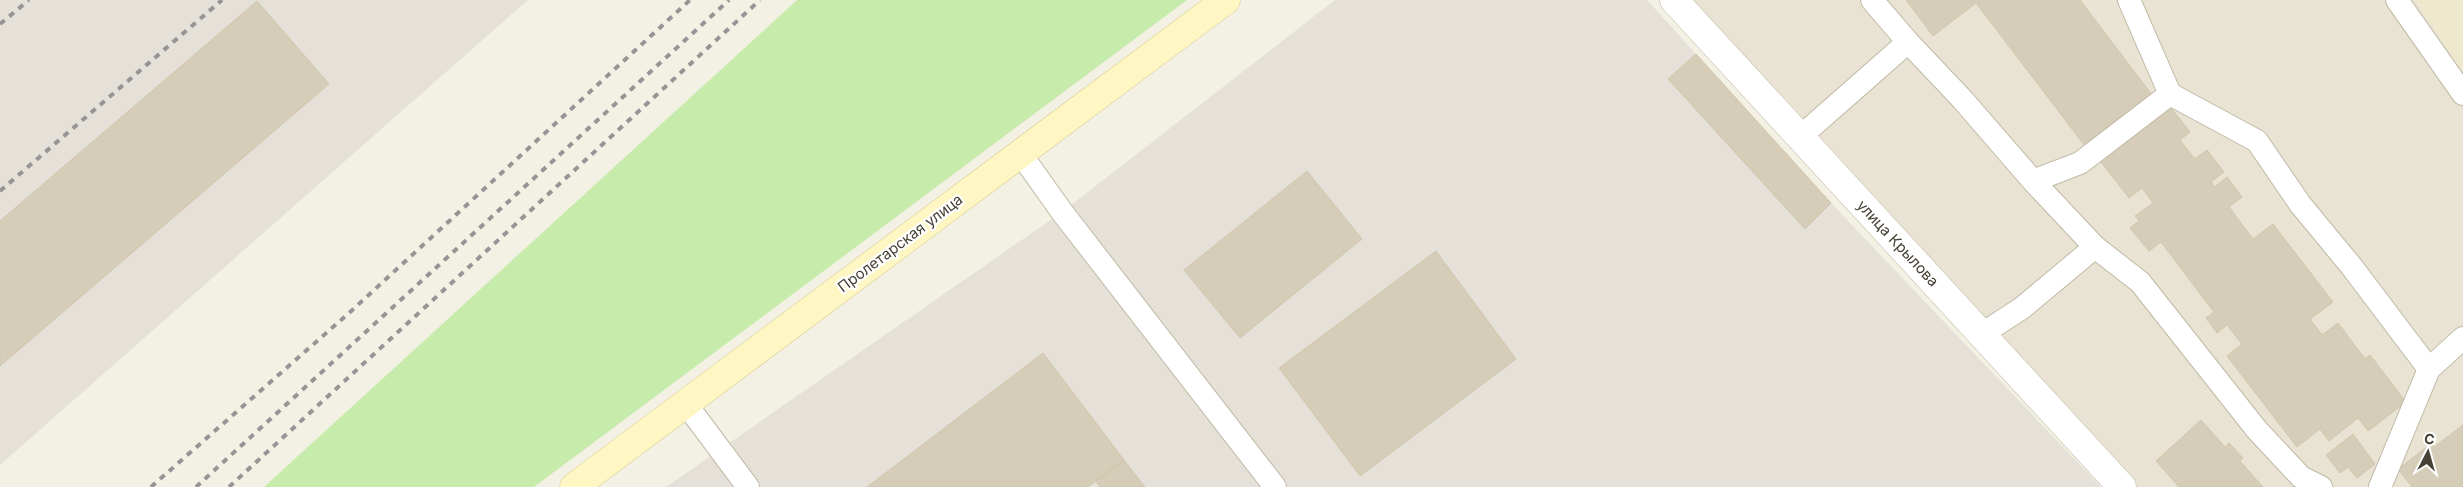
<svg xmlns="http://www.w3.org/2000/svg" width="2463" height="487" font-family="Inter,sans-serif">
	<rect width="100%" height="100%" fill="#f3f0e4"/>
	<path fill="#e8e3d2" d="M1686 0H2463V487H2134Z"/>
	<path fill="#e5e1d9" d="M0 0H528L0 465Z
		M1335 0H1647L1831 203 2101 487H666L1062 212Z"/>
	<path fill="#eee8cd" d="M2415 0H2463V73Z"/>
	<path fill="#c7ebaa" d="M797 0H1187L534 487H264Z"/>
	<path fill="#d6cdb9" stroke="#d1c6ac" d="M1906 0H2080L2152 95 2085 146 1976 3 1933 36Z
		M257 1 329 84 0 366V221Z
		M1696 54 1831 203 1805 229 1668 79Z
		M2168 104 2190 132 2180 140 2195 159 2207 150 2224 172 2211 182 2215 187 2227 177 2242 197 2229 207 2253 239 2273 224 2333 302 2310 319 2322 335 2338 323 2365 359 2370 355 2406 402 2368 431 2358 418 2329 441 2320 429 2297 447 2227 356 2242 344 2227 325 2217 333 2206 318 2214 312 2161 242 2149 251 2130 228 2139 221 2135 216 2153 203 2142 188 2129 198 2098 158Z
		M1307 171 1362 239 1240 338 1184 270Z
		M1436 251 1516 359 1360 476 1279 368Z
		M1043 353 1124 460 1088 487H867Z
		M2201 420 2225 447 2229 443 2243 458 2240 461 2263 487H2179L2156 461Z
		M2463 425V487H2412L2398 469 2432 443 2434 447Z
		M2353 434 2375 464 2357 478 2348 467 2340 473 2326 455Z
		M1124 460 1145 487H1100L1096 481Z"/>
	<g fill="none" stroke-linecap="round" stroke-linejoin="round">
		<g stroke="#c0b9a6" stroke-width="24">
			<path id="lane" d="M1872 0 1908 42 1962 99 2033 181 2095 247 2140 282 2257 430 2301 477 2321 487
				M2129 0 2170 94 2257 141 2300 204 2352 267 2429 369 2463 338
				M2397 0 2463 94
				M1800 137 1908 42
				M1020 153 1062 212 1275 487
				M2033 181 2080 163 2170 94
				M1982 334 2022 308 2095 247
				M686 404 748 487
				M2380 487 2429 369"/>
		</g>
		<g stroke="#c0b9a6" stroke-width="29">
			<path id="street" d="M1674 0 2122 487"/>
		</g>
		<g stroke="#d6cb90" stroke-width="29">
			<path id="secondary" d="M574 487 1226 0"/>
		</g>
		<use href="#lane" stroke="#fff" stroke-width="22"/>
		<use href="#street" stroke="#fff" stroke-width="28"/>
		<use href="#secondary" stroke="#fff7c3" stroke-width="28"/>
		<path stroke="#959595" stroke-width="4" stroke-dasharray="6 6" stroke-linecap="butt" d="M0 24 29 0
			M0 191 222 0
			M151 487 349 313 690 0
			M196 487 729 0
			M229 487 760 0"/>
	</g>
	<g text-anchor="middle" dominant-baseline="central" stroke-width="4.5" stroke-linejoin="round" paint-order="stroke">
		<g font-size="15" fill="#464134" stroke="#fff">
			<text transform="translate(900 243) rotate(-37)">Пролетарская улица</text>
			<text transform="translate(1898 243) rotate(47)">улица Крылова</text>
		</g>
	</g>
	<g transform="translate(2428 452) rotate(6)" stroke="#ffffff" stroke-width="4" paint-order="stroke">
	<path d="M0-4L9 19L0 12L-9 19Z" fill="#464134"/>
	<text y="-8" font-size="14" font-weight="bold" text-anchor="middle" fill="#464134">С</text>
	</g>
</svg>
